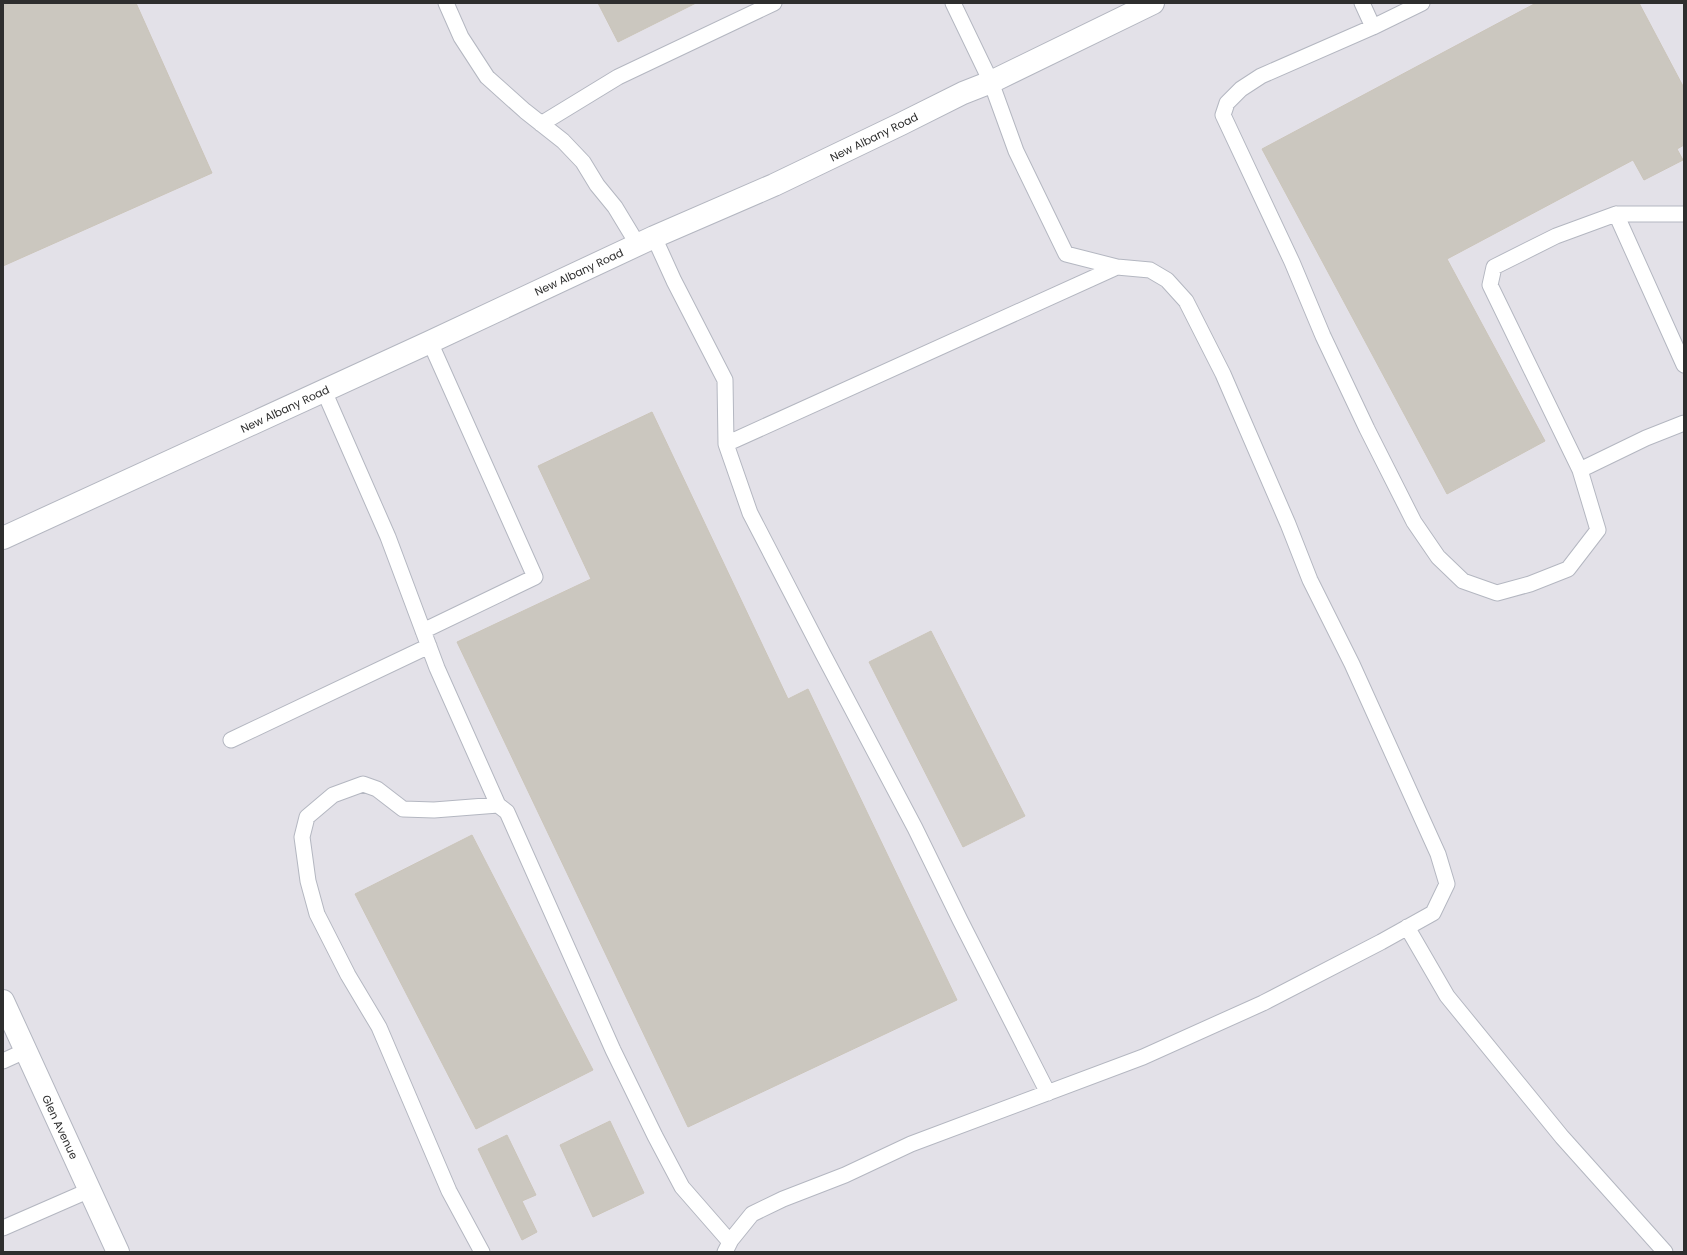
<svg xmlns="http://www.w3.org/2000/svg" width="1687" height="1255" font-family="Poppins,sans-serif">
	<rect width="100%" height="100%" fill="#efe9e1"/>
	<path fill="#e3e1e8" d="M3 3H1684V1252H3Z"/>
	<path fill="#cbc7bf" stroke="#cbc5ba" d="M3 3H136L212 173 3 266Z
		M598 3H696L618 42Z
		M1536 3H1639L1684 88V145L1677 149 1683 160 1644 180 1633 160 1447 259 1545 441 1447 494 1262 149Z
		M652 412 788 699 808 689 957 1000 688 1127 457 642 591 579 538 466Z
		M931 631 1025 816 963 847 869 662Z
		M472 835 593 1070 476 1129 355 894Z
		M610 1121 644 1193 593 1217 560 1145Z
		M507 1135 536 1195 522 1201 537 1232 522 1240 478 1149Z"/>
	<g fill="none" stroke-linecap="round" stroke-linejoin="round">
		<g stroke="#b4b7c1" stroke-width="17">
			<path id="service" d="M446 3 461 37 487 77 525 111 563 141 583 162 597 185 615 207 638 245
				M1362 3 1373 27 1261 76 1241 89 1227 103 1223 115 1292 262 1323 336 1367 429 1414 522 1438 557 1463 581 1497 593 1530 584 1568 569 1598 530 1580 470 1490 285 1494 267 1556 236 1616 214H1684
				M1373 27 1422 3
				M541 124 618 77 774 3
				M1616 214 1684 365
				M654 237 674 281 725 380 726 444 750 513 823 654 915 828 960 920 1048 1093
				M324 391 388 537 437 668 498 805
				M726 444 1117 267
				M1580 470 1646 438 1684 423
				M423 631 535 577 430 342
				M231 740 429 646
				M1407 927 1447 996 1562 1137 1665 1252
				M3 1061 25 1051
				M3 1228 90 1190
				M482 1252 449 1191 379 1027 348 975 317 914 308 881 302 837 307 817 333 795 363 784 377 789 403 809 434 810 498 805 507 812 613 1050 655 1136 682 1187 730 1242
				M725 1252 731 1240 752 1214 783 1199 845 1175 911 1144 1143 1057 1263 1003 1381 942 1433 913 1447 884 1438 854 1352 664 1310 580 1288 524 1223 374 1186 301 1167 280 1150 270 1117 267 1066 254 1016 151 991 82 953 3"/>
		</g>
		<g stroke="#b4b7c1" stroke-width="24">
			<path id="minor" d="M3 1001 118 1252"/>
		</g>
		<g stroke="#b4b7c1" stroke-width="24">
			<path id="secondary" d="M3 538 430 342 654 237 774 185 901 124 963 93 991 82 1153 3"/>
		</g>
		<use href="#service" stroke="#fff" stroke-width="15"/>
		<use href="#minor" stroke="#fff" stroke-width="22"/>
		<use href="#secondary" stroke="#fff" stroke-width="22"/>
	</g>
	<g text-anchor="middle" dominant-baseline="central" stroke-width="3" stroke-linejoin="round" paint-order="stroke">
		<g font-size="11" fill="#2e2e2e" stroke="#fff">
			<text transform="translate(874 137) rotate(-26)">New Albany Road</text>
			<text transform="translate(579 272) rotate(-25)">New Albany Road</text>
			<text transform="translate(285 409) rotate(-25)">New Albany Road</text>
			<text transform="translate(60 1127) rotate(65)">Glen Avenue</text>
		</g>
	</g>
	<rect width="1687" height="1255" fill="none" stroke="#2e2e2e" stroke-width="8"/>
</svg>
